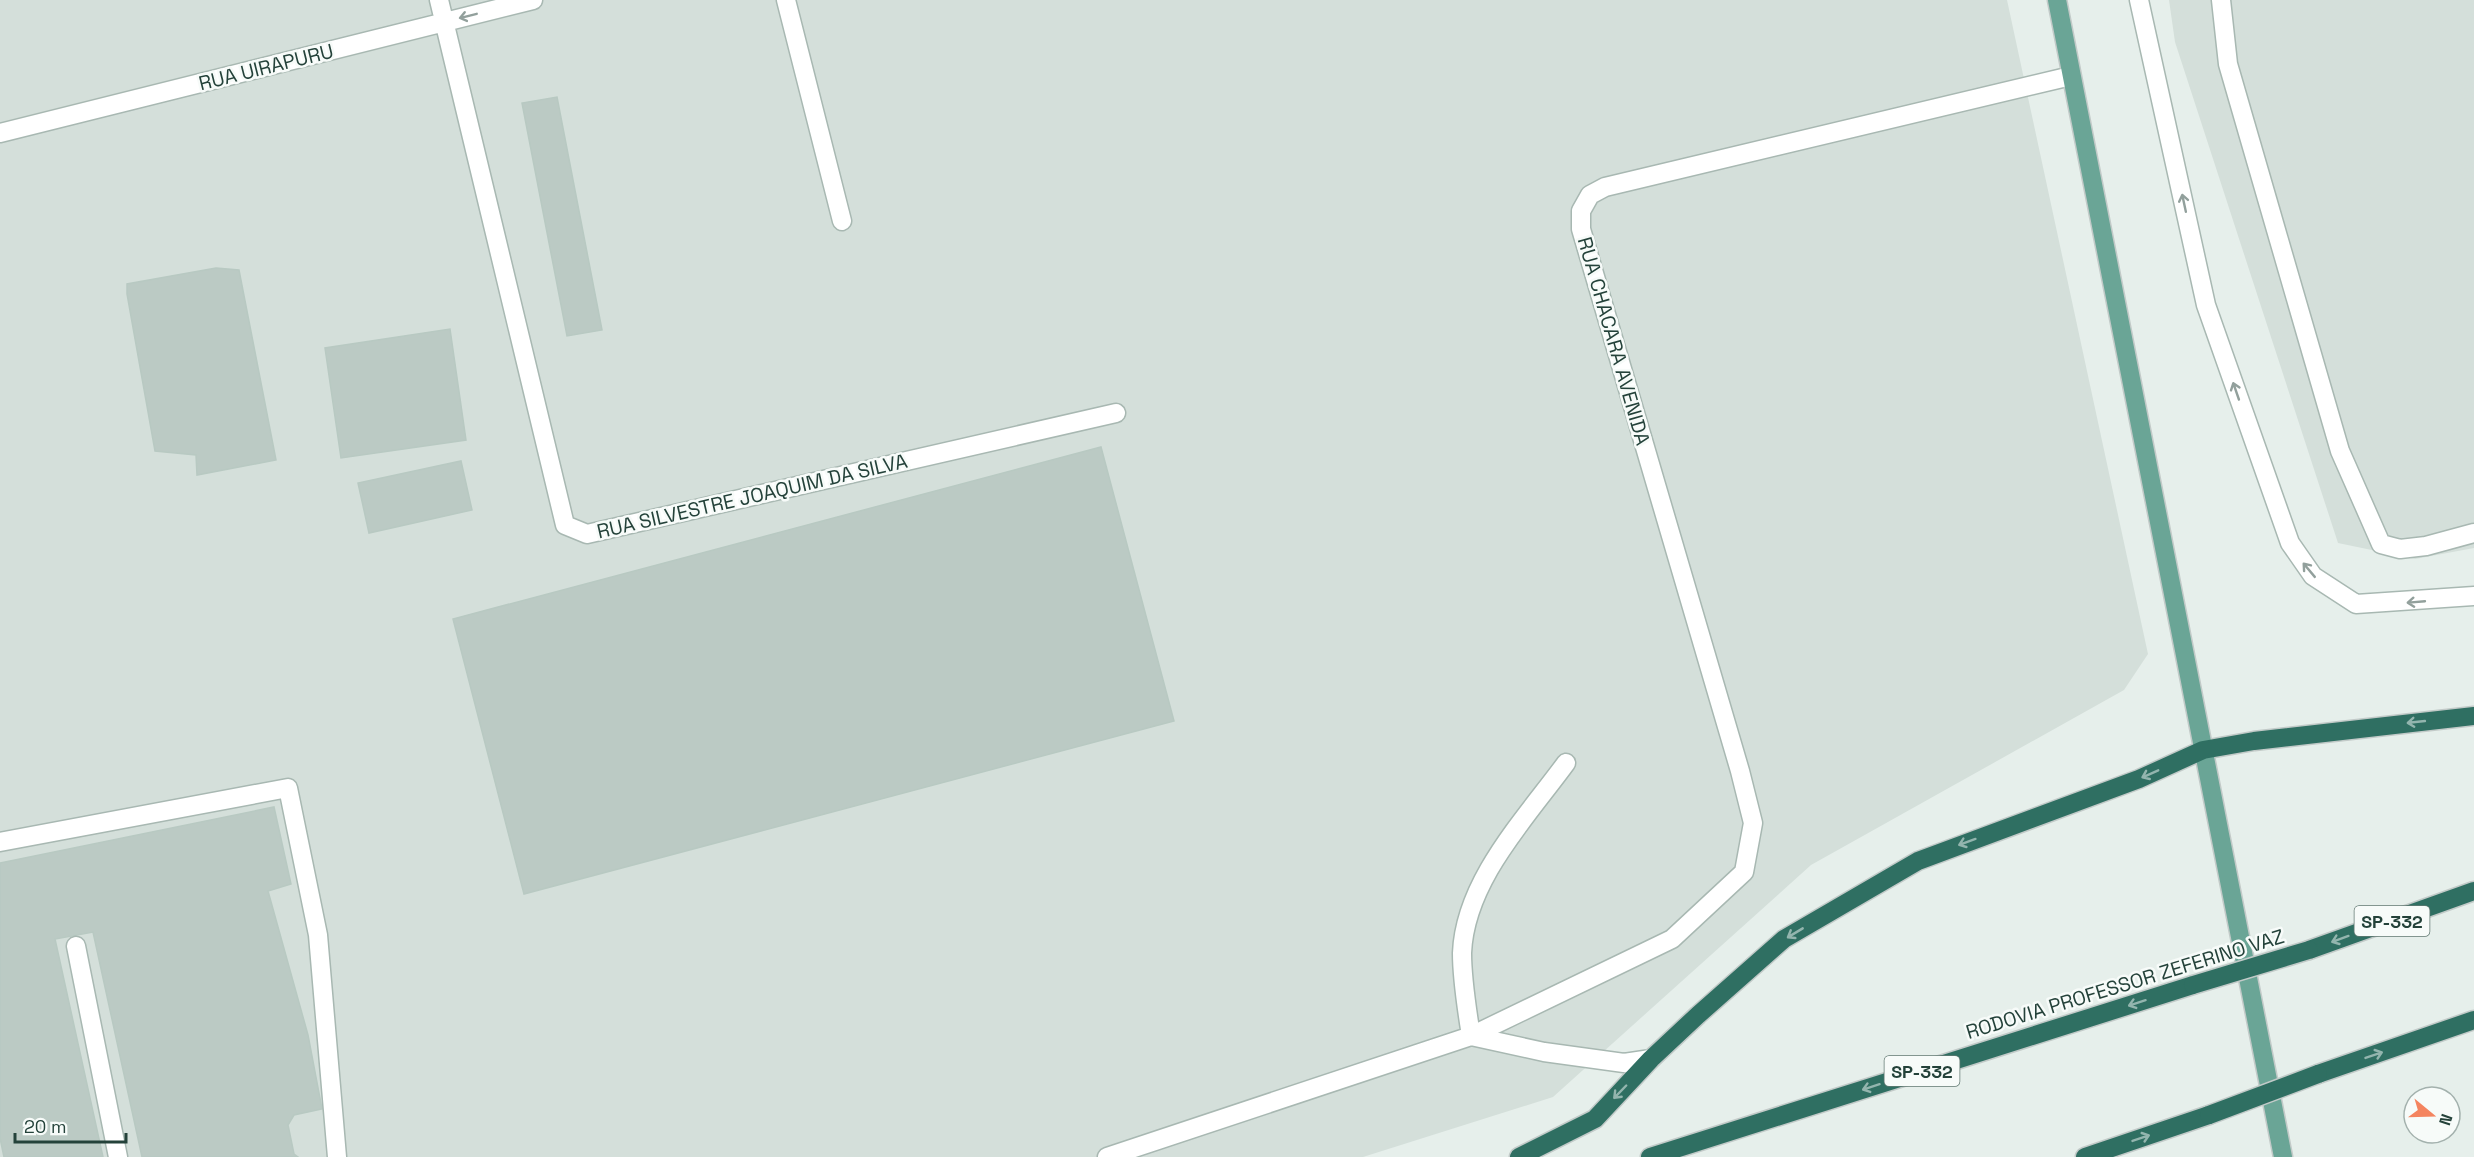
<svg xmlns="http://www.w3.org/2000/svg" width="2474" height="1157" font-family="'Space Grotesk',sans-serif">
	<rect width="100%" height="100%" fill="#e6efeb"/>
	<path fill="#d4dfda" d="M0 0H2007L2148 654 2124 690 1811 865 1553 1097 1363 1157H0Z
		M2169 0H2474V548L2415 559 2338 543 2175 42Z"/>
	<path fill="#bbcac4" stroke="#b8c9c2" stroke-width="1.5" d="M557 97 602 330 567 336 522 103Z
		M216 268 239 270 276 460 197 475 196 455 155 451 127 294V284Z
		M450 329 466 440 341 458 325 348Z
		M1101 447 1174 721 524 894 453 619Z
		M461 461 472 510 369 533 358 483Z
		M274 807 291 884 268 891 308 1035 322 1109 294 1115 288 1125 294 1154 298 1157H142L93 932 55 939 103 1157H4L0 1138V863Z"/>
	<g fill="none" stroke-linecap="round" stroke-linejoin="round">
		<g stroke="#a8b8b2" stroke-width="21">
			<path id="minor" d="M439 0 565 525 587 534 1116 413
				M786 0 842 221
				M2139 0 2206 305 2290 543 2313 576 2356 604 2474 596
				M2221 0 2228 64 2340 451 2381 544 2400 549 2426 546 2474 533
				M0 133 533 0
				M0 842 288 788 318 935 337 1157
				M76 946 118 1157
				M1471 1036C1467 1009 1462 981 1462 953 1465 881 1525 819 1566 763
				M1471 1036 1544 1052 1624 1063 1651 1059
				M1107 1157 1471 1036 1672 939 1744 872 1753 823 1740 771 1581 229V211L1590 195 1605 187 2071 76"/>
		</g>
		<g stroke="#c2cac8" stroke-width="21">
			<path id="major" d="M2057 0 2283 1157"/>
		</g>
		<g stroke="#c2cac8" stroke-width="21">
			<path id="highway" d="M2309 950 2474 891
				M2318 1074 2474 1020
				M1519 1157 1595 1119 1651 1059 1698 1015 1784 939 1918 861 2139 779 2203 750 2254 741 2474 716
				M1650 1157 2193 985
				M2085 1157 2209 1115"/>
		</g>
		<use href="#minor" stroke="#fff" stroke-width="18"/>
		<use href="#major" stroke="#6aa596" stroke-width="18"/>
		<use href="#highway" stroke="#2f6f62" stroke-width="18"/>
		<g stroke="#c2cac8" stroke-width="21" stroke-linecap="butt">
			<path id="highway-bridge" d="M2193 985 2309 950
				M2209 1115 2318 1074"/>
		</g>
		<use href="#highway-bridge" stroke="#2f6f62" stroke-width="18"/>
	</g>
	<defs><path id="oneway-shaft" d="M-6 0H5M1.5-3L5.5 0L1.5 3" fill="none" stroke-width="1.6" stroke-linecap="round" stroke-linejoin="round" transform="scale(1.5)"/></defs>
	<g stroke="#92a09c">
		<use href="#oneway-shaft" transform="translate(468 16) rotate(166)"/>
		<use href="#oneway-shaft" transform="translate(2184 203) rotate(-102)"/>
		<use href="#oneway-shaft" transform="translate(2236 391) rotate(-109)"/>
		<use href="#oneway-shaft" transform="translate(2309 570) rotate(-130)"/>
		<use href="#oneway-shaft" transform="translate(2416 602) rotate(175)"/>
	</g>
	<g stroke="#93b5ae">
		<use href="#oneway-shaft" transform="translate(2416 722) rotate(174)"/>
		<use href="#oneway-shaft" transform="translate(2150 774) rotate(156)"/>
		<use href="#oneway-shaft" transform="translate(1967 842) rotate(160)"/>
		<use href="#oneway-shaft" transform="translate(1795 933) rotate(149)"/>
		<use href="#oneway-shaft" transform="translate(2340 939) rotate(160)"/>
		<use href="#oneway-shaft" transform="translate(2137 1003) rotate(162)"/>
		<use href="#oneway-shaft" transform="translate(2374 1055) rotate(-19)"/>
		<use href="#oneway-shaft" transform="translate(1871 1087) rotate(162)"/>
		<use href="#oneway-shaft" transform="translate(1620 1092) rotate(134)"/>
		<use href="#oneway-shaft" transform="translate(2141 1138) rotate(-19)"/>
	</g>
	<g text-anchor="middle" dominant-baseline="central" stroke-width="5" stroke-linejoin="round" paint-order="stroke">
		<g fill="#f7fbf9" stroke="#637a73" stroke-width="1.5">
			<rect x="2354.5" y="906" width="75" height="30" rx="4.5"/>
			<rect x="1884.5" y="1056" width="75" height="30" rx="4.5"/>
		</g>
		<g font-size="18" font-weight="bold" fill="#24423a">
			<text x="2392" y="921">SP-332</text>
			<text x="1922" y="1071">SP-332</text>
		</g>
		<g font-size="20" fill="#24423a" stroke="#f7fbf9">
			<text transform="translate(266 67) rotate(-14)">RUA UIRAPURU</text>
			<text transform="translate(1614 341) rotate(74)">RUA CHACARA AVENIDA</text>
			<text transform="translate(752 496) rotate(-13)">RUA SILVESTRE JOAQUIM DA SILVA</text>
			<text transform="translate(2125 984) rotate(-17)">RODOVIA PROFESSOR ZEFERINO VAZ</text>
		</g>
	</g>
	<g transform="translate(2432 1115) rotate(109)"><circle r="28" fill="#f7fbf9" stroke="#a3b1ad" stroke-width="1.5"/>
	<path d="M0-4.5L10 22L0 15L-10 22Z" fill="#f4845f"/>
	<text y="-9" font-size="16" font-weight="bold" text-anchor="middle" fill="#24423a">N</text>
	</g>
	<path d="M15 1133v9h111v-9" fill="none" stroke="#24423a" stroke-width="3"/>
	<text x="24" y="1133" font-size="18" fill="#24423a" stroke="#f7fbf9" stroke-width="4.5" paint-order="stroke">20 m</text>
</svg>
